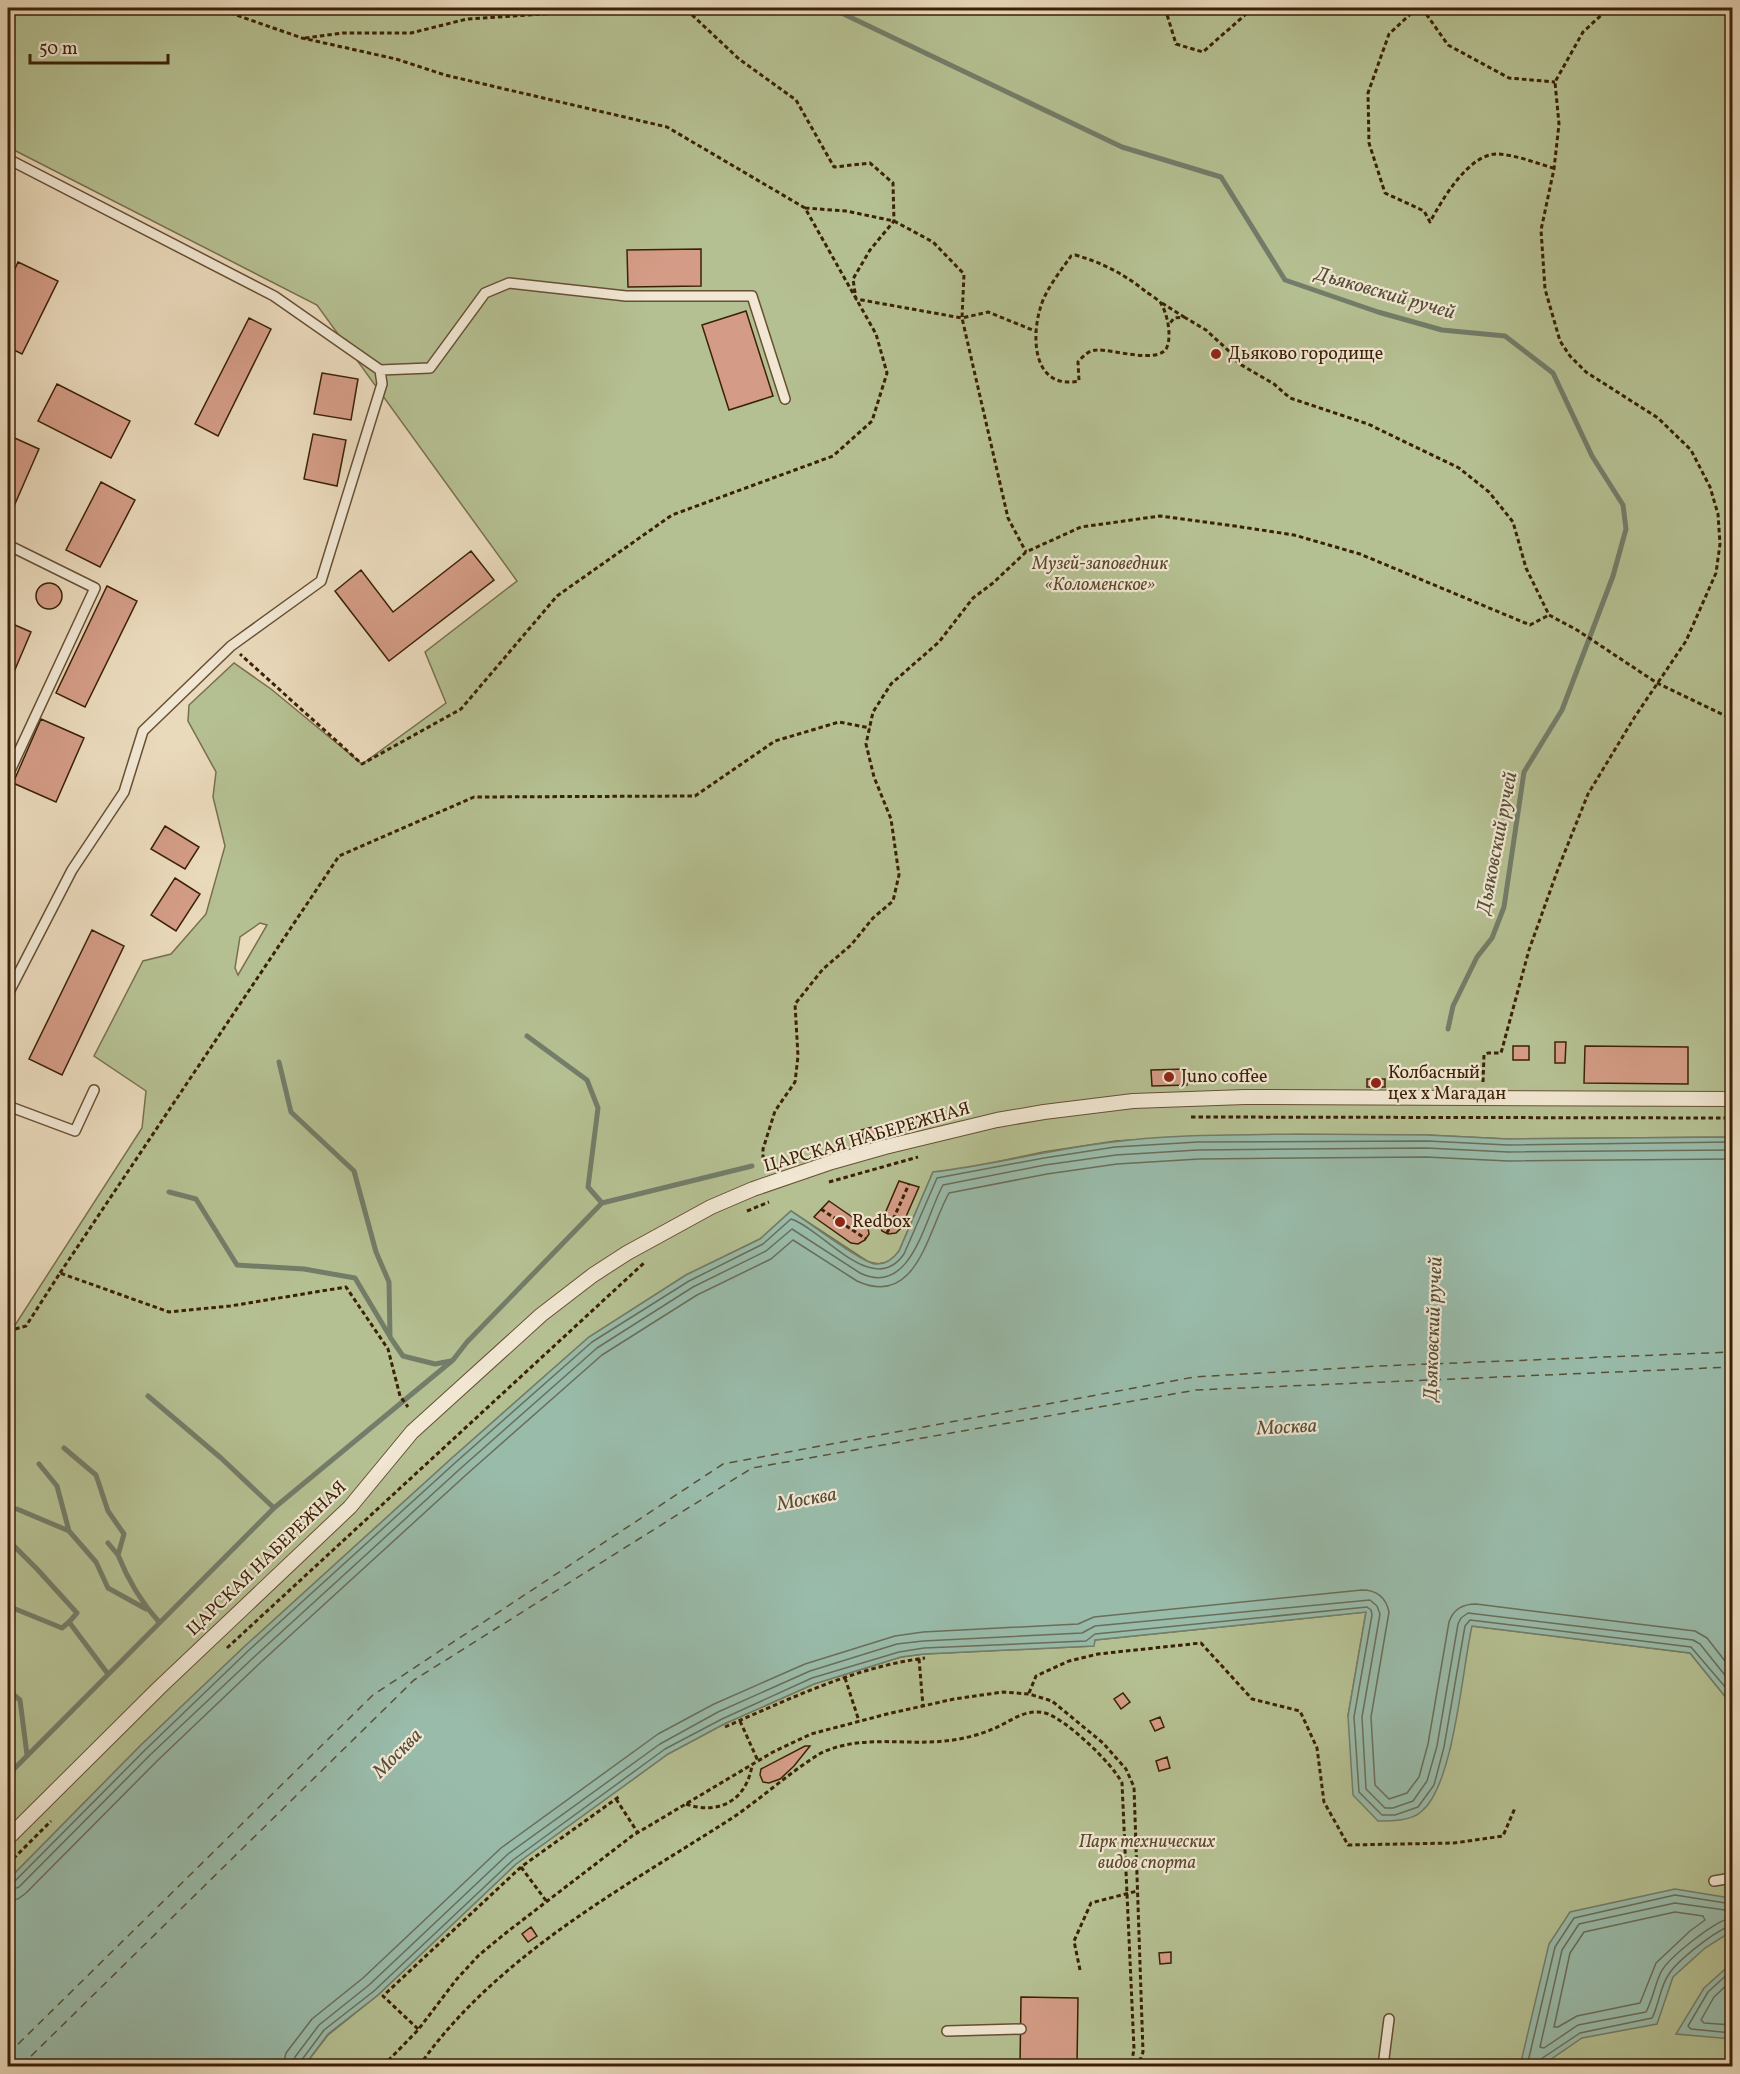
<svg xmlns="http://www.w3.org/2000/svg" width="1740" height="2074" font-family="Vollkorn,serif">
	<rect width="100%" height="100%" fill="#eadabc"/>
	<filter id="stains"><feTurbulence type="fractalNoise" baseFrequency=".00333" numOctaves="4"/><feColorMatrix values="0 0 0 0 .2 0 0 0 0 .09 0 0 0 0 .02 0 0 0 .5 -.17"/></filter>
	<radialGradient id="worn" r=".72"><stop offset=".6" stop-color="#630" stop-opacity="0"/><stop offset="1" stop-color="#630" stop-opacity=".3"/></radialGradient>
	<path fill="#b5c092" stroke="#78704c" stroke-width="1.5" fill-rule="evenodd" d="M8 8H1732V1137L1508 1139 1427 1135 1198 1136 1115 1141 1043 1152 963 1169 933 1172 899 1251C891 1263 880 1267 867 1261L791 1211 760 1239 686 1275 589 1337 452 1458 244 1647 141 1745 8 1880V1336L142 1128 146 1091 94 1056 143 961 171 954 206 914 225 846 213 797 216 772 188 721 189 705 234 663 271 689 362 764 446 703 425 652 517 581 317 305 8 147ZM260 923 267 925 238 975 235 968 240 937Z
		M1366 1612 1348 1716 1450 1749 1471 1626 1690 1653 1732 1705V2066H304L328 2035 378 1995 516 1864 668 1754 724 1724 814 1684 901 1657 924 1654 1093 1646 1095 1640Z"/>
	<path fill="#9ba" stroke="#737d69" stroke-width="1.5" d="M1296 1134 1427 1135 1508 1139 1732 1137V1705L1690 1653 1472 1626C1462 1670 1454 1784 1422 1811 1412 1821 1392 1821 1378 1821L1353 1795 1348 1716 1366 1612 1095 1640 1094 1646 924 1654 901 1657 814 1684 724 1724 668 1754 516 1864 378 1995 328 2034 304 2066H8V1880L141 1745 244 1647 452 1458 589 1337 686 1275 760 1239 791 1211C806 1220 862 1263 875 1264 886 1265 893 1259 899 1251L933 1172C993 1165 1052 1149 1113 1142 1173 1134 1235 1135 1296 1134Z
		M1675 1889 1730 1898 1732 1902V1931L1705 1948 1673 1977 1657 2024 1582 2038 1541 2066H1520L1549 1944 1570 1912Z
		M1732 1963V2039L1676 2034 1704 1988Z"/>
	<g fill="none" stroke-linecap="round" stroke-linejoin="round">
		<path stroke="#6a6e58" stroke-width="1.5" d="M8 1884 14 1882 145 1750 248 1651 456 1462 592 1342 689 1281 763 1244 791 1219C823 1229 873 1299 904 1254L937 1178 1044 1158 1115 1147 1198 1142 1427 1141 1508 1145 1732 1142
			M8 1891 19 1887 150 1755 254 1657 461 1468 597 1348 693 1287 766 1251 792 1229 860 1273C912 1298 925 1217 943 1185L1045 1165 1116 1155 1198 1150 1426 1148 1508 1152 1732 1150
			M8 1900 18 1899 26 1893 157 1761 260 1663 467 1474 602 1355 697 1295 771 1259 793 1240 857 1281C917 1309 928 1230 949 1193L1047 1174 1117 1164 1199 1159 1426 1157 1508 1161 1732 1159
			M1732 1911 1675 1903 1579 1924 1562 1950 1540 2047 1544 2048 1578 2025 1646 2012C1653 1999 1655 1984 1661 1972 1669 1957 1717 1919 1732 1918
			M1675 1912 1703 1916 1705 1920 1690 1931 1656 1963 1640 2003 1577 2016 1558 2027H1554L1570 1953 1584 1932Z
			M1732 1970 1708 1992 1688 2026 1691 2029 1732 2033
			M1732 1980 1714 1997 1701 2020 1704 2023 1732 2025
			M283 2066 286 2053 312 2019 363 1978 501 1848 658 1734 714 1704 805 1664 895 1636 923 1632 1078 1624 1094 1617 1362 1590C1377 1590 1386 1598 1389 1612L1371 1717 1375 1785 1389 1799 1407 1793 1419 1777 1428 1744 1449 1622C1453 1610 1462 1604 1476 1604L1695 1631 1707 1638 1732 1670
			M292 2066 295 2057 319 2025 369 1985 508 1854 660 1744 718 1712 810 1671 897 1644 923 1641 1082 1633 1095 1626 1370 1600 1377 1606 1380 1614 1362 1717 1366 1789 1385 1808H1393L1413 1801 1427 1781 1437 1746 1458 1624 1461 1618 1468 1613 1693 1640 1700 1644 1732 1684
			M300 2066 301 2061 324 2030 374 1991 513 1860 665 1749 722 1719 812 1678 899 1652 924 1648 1086 1641 1095 1634 1367 1607 1371 1610 1372 1615 1354 1717 1359 1792 1382 1815H1395L1418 1807 1434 1785 1444 1747 1465 1626 1470 1620 1691 1647 1732 1695
			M1527 2066 1555 1947 1574 1918 1675 1895 1732 1904
			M1538 2066 1541 2059 1580 2033 1652 2018C1659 2005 1660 1986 1669 1974 1677 1961 1718 1928 1732 1926"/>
		<path stroke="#737d69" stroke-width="5" d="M831 8 1122 147 1221 177 1285 280 1378 312 1442 330 1505 336 1553 373 1592 456 1623 505 1626 529 1613 576 1562 710 1524 772 1504 907 1492 938 1477 957 1453 1006 1448 1029
			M527 1036 587 1080 598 1108 588 1187 602 1203
			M279 1062 291 1112 354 1171 376 1252 389 1282 390 1337 403 1356 435 1364 451 1361
			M169 1192 196 1199 237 1265 304 1269 355 1278 389 1335
			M148 1396 221 1458 274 1508
			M64 1448 96 1475 108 1511 124 1534 118 1555C128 1580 141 1602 159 1622
			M39 1464 57 1486 69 1531 96 1562 108 1588 146 1609
			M17 1509 69 1531
			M8 1540 37 1569 77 1613 69 1622 108 1674
			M108 1543 118 1555
			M8 1606 62 1628 69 1622
			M8 1690 20 1700 27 1755
			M8 1775 274 1508 453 1360 467 1342 602 1203 752 1166"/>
		<path stroke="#574f38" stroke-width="1.5" stroke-dasharray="8 6" stroke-linecap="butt" d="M8 2054 373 1695 723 1464 1194 1377 1379 1366 1732 1352
			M21 2066 414 1680 752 1468 1196 1390 1732 1367"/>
	</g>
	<path fill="#d49c86" stroke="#3b2107" stroke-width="1.5" d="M701 249V286L628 287 627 250Z
		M18 262 58 281 22 354 8 347V284Z
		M746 311 773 396 729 410 702 325Z
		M249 318 271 329 218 436 195 424Z
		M322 373 358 379 351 420 314 414Z
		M57 384 130 421 111 458 38 421Z
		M313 434 346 440 337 486 304 479Z
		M8 435 39 449 11 513 8 512Z
		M101 482 135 500 100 567 66 550Z
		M471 551 494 580 389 661 335 591 361 570 393 612Z
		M36 596a13 13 0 1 1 26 0a13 13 0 1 1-26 0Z
		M107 586 137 601 85 707 56 693Z
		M8 622 31 632 8 686Z
		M41 719 84 738 56 802 13 783Z
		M165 826 199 847 185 869 151 849Z
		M175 878 200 894 176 931 151 915Z
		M92 930 124 946 62 1075 29 1059Z
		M1555 1042H1566L1565 1063H1555Z
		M1513 1046H1529V1060H1513Z
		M1585 1046 1688 1047V1084L1584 1083Z
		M1187 1069V1085L1152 1086 1151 1070Z
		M1367 1079H1385V1087H1367Z
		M888 1123 891 1135 864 1141 861 1130Z
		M899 1181 919 1187 901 1228 896 1233 888 1234 882 1231 880 1225Z
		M829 1201 868 1228 869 1234 865 1240 858 1244 851 1243 814 1217Z
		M1123 1693 1130 1702 1121 1709 1114 1699Z
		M1160 1717 1164 1727 1155 1731 1150 1721Z
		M805 1746H810L794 1766 780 1779 769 1783 763 1782 760 1775 761 1769Z
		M1167 1757 1170 1768 1159 1771 1156 1761Z
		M531 1927 537 1936 528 1942 522 1934Z
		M1171 1952V1963L1160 1964 1159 1953Z
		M1021 1997 1078 1998 1077 2066H1020Z"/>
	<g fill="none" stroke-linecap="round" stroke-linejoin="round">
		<g stroke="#674f34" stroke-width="12">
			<path id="service" d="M8 159 274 296 380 370 430 368 485 293 509 283 626 296H752L785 399
				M8 545 95 588 8 775
				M8 994 72 870 124 792 143 731 231 646 321 581 382 384 380 370
				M8 1106 75 1131 94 1090
				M1714 1881 1732 1878
				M947 2031 1021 2029
				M1383 2066 1389 2019"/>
		</g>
		<g stroke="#674f34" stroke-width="16">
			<path id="pedestrian" d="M8 1838 160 1687 350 1507 412 1432 541 1315 593 1275 627 1253 711 1207 753 1189 832 1162 885 1147 997 1120 1044 1112 1133 1101 1245 1097 1732 1099"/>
		</g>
		<path stroke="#3b2107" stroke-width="3" stroke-dasharray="4.5 3" stroke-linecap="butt" d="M216 8 302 38 396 59 445 75 667 127 805 208 876 334 887 373 872 421 833 456 672 515 557 596 461 709 362 764 240 654
			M1165 8 1176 44 1203 52 1246 14 1249 8
			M1417 8 1389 34 1368 93 1369 143 1385 193 1424 211 1430 222C1442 200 1469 153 1498 154 1516 155 1536 163 1553 168
			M1422 8 1448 45 1509 78 1555 82
			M305 38 343 33H411L467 19 557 13 619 9 690 13 739 59 796 100 834 167 870 163 893 183 894 221 870 250 853 279 856 299 962 318 1008 518 1026 552
			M805 208 846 211 894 221 933 242 964 274 962 318 988 312 1035 331
			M1075 255C1101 262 1124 274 1145 291 1149 294 1156 298 1160 302 1167 312 1172 335 1167 347 1160 365 1112 349 1097 350 1089 350 1083 356 1078 362L1079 381C1034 390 1031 340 1040 309 1045 290 1060 272 1071 256Z
			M1162 303 1184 317 1174 318 1168 326
			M1184 317 1206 330 1231 353 1238 363 1274 384 1290 398 1368 424 1459 468 1489 492 1513 522 1526 568 1549 615 1577 630 1657 683 1732 719
			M1483 1082 1484 1055 1488 1053H1501L1529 950 1558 869 1588 794 1634 718 1686 641 1716 573 1720 544 1718 514 1710 487 1691 450 1658 418 1586 372 1570 356 1560 341 1545 289 1541 230 1554 169 1559 124 1555 82 1583 32 1609 8
			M1191 1117 1732 1118
			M763 1159V1149L775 1111 795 1082 798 1056 795 1004 823 969 851 945 873 918 893 901 899 875 891 819 874 777 866 744 873 712 891 684 939 642 973 598 993 583 1026 552 1081 527 1160 516 1235 526 1294 535 1360 554 1530 625 1549 615
			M829 1182 918 1157
			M821 1209 866 1239
			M747 1211 769 1202
			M887 1233 909 1184
			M60 1273 339 856 474 797 695 796 775 741 839 722 870 728
			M8 1331 26 1326 60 1273 169 1312 230 1306 346 1287 388 1349 400 1396 408 1407
			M227 1648 645 1262
			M919 1659 923 1706
			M845 1678 859 1721
			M1029 1693 1036 1676 1069 1661 1098 1654 1201 1643 1252 1699 1300 1711 1317 1748 1324 1802 1348 1845 1454 1843 1503 1836 1515 1808
			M740 1721 758 1761
			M725 1727C789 1699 855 1667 925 1658
			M616 1799 638 1833
			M686 1804C720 1816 747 1799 752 1765
			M8 1864 51 1821
			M521 1867 547 1902
			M1080 1970 1074 1941 1091 1903 1137 1891
			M418 2029 383 1996 521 1867 620 1796
			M383 2066 418 2030 456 1980 479 1955 507 1932 632 1836 773 1752 811 1734 887 1714 954 1699 1003 1692 1029 1694 1052 1701 1103 1743 1126 1769 1134 1787 1143 2052 1138 2066
			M419 2066C495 1958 616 1892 726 1822 759 1801 788 1773 821 1753 864 1733 908 1747 953 1740 967 1738 981 1734 993 1729 1010 1722 1025 1708 1045 1713 1065 1718 1113 1764 1122 1783L1134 2049 1131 2066"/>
		<use href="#service" stroke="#f1e7d3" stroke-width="9"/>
		<use href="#pedestrian" stroke="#f1e7d3" stroke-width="14"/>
	</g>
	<g fill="#8f2418" stroke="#f1e7d3" stroke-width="2">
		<circle cx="1216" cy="354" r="6"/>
		<circle cx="1169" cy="1077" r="6"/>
		<circle cx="1376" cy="1083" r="6"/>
		<circle cx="840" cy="1222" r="6"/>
	</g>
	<g text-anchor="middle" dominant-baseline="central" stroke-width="4.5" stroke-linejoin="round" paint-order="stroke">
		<g font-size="18" fill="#3b2107" stroke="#f1e7d3" text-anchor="start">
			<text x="1228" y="354">Дьяково городище</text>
			<text x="1388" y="1073">Колбасный<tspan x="1388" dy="21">цех x Магадан</tspan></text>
			<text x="1181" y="1077">Juno coffee</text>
			<text x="852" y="1222">Redbox</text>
		</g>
		<g font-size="18" font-style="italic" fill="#5a492a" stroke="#f1e7d3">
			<text x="1100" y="564">Музей-заповедник<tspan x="1100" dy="21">«Коломенское»</tspan></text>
			<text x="1147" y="1842">Парк технических<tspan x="1147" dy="21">видов спорта</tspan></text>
		</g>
		<g font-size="18" fill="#3b2107" stroke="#f1e7d3">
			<text transform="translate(867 1138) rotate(-16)">ЦАРСКАЯ НАБЕРЕЖНАЯ</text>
			<text transform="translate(267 1559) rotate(-44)">ЦАРСКАЯ НАБЕРЕЖНАЯ</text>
		</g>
		<g font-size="20" font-style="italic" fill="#574f38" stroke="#f1e7d3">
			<text transform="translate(1385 294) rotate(16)">Дьяковский ручей</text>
			<text transform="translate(1498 843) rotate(-79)">Дьяковский ручей</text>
			<text transform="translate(1434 1329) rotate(-88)">Дьяковский ручей</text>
			<text transform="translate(1287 1428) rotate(-3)">Москва</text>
			<text transform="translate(807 1500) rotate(-10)">Москва</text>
			<text transform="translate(398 1754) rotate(-45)">Москва</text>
		</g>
	</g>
	<rect width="1740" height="2074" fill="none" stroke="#eadabc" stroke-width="30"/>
	<rect x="9" y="9" width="1722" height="2056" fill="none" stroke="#3b2107" stroke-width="3"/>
	<rect x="15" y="15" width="1710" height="2044" fill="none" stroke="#3b2107" stroke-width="1.5"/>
	<path d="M30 54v9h138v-9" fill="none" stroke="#3b2107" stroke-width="3"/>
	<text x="39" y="54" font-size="18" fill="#3b2107" stroke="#f1e7d3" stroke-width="4.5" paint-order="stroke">50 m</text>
	<rect width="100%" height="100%" filter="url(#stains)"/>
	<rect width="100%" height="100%" fill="url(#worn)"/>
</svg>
